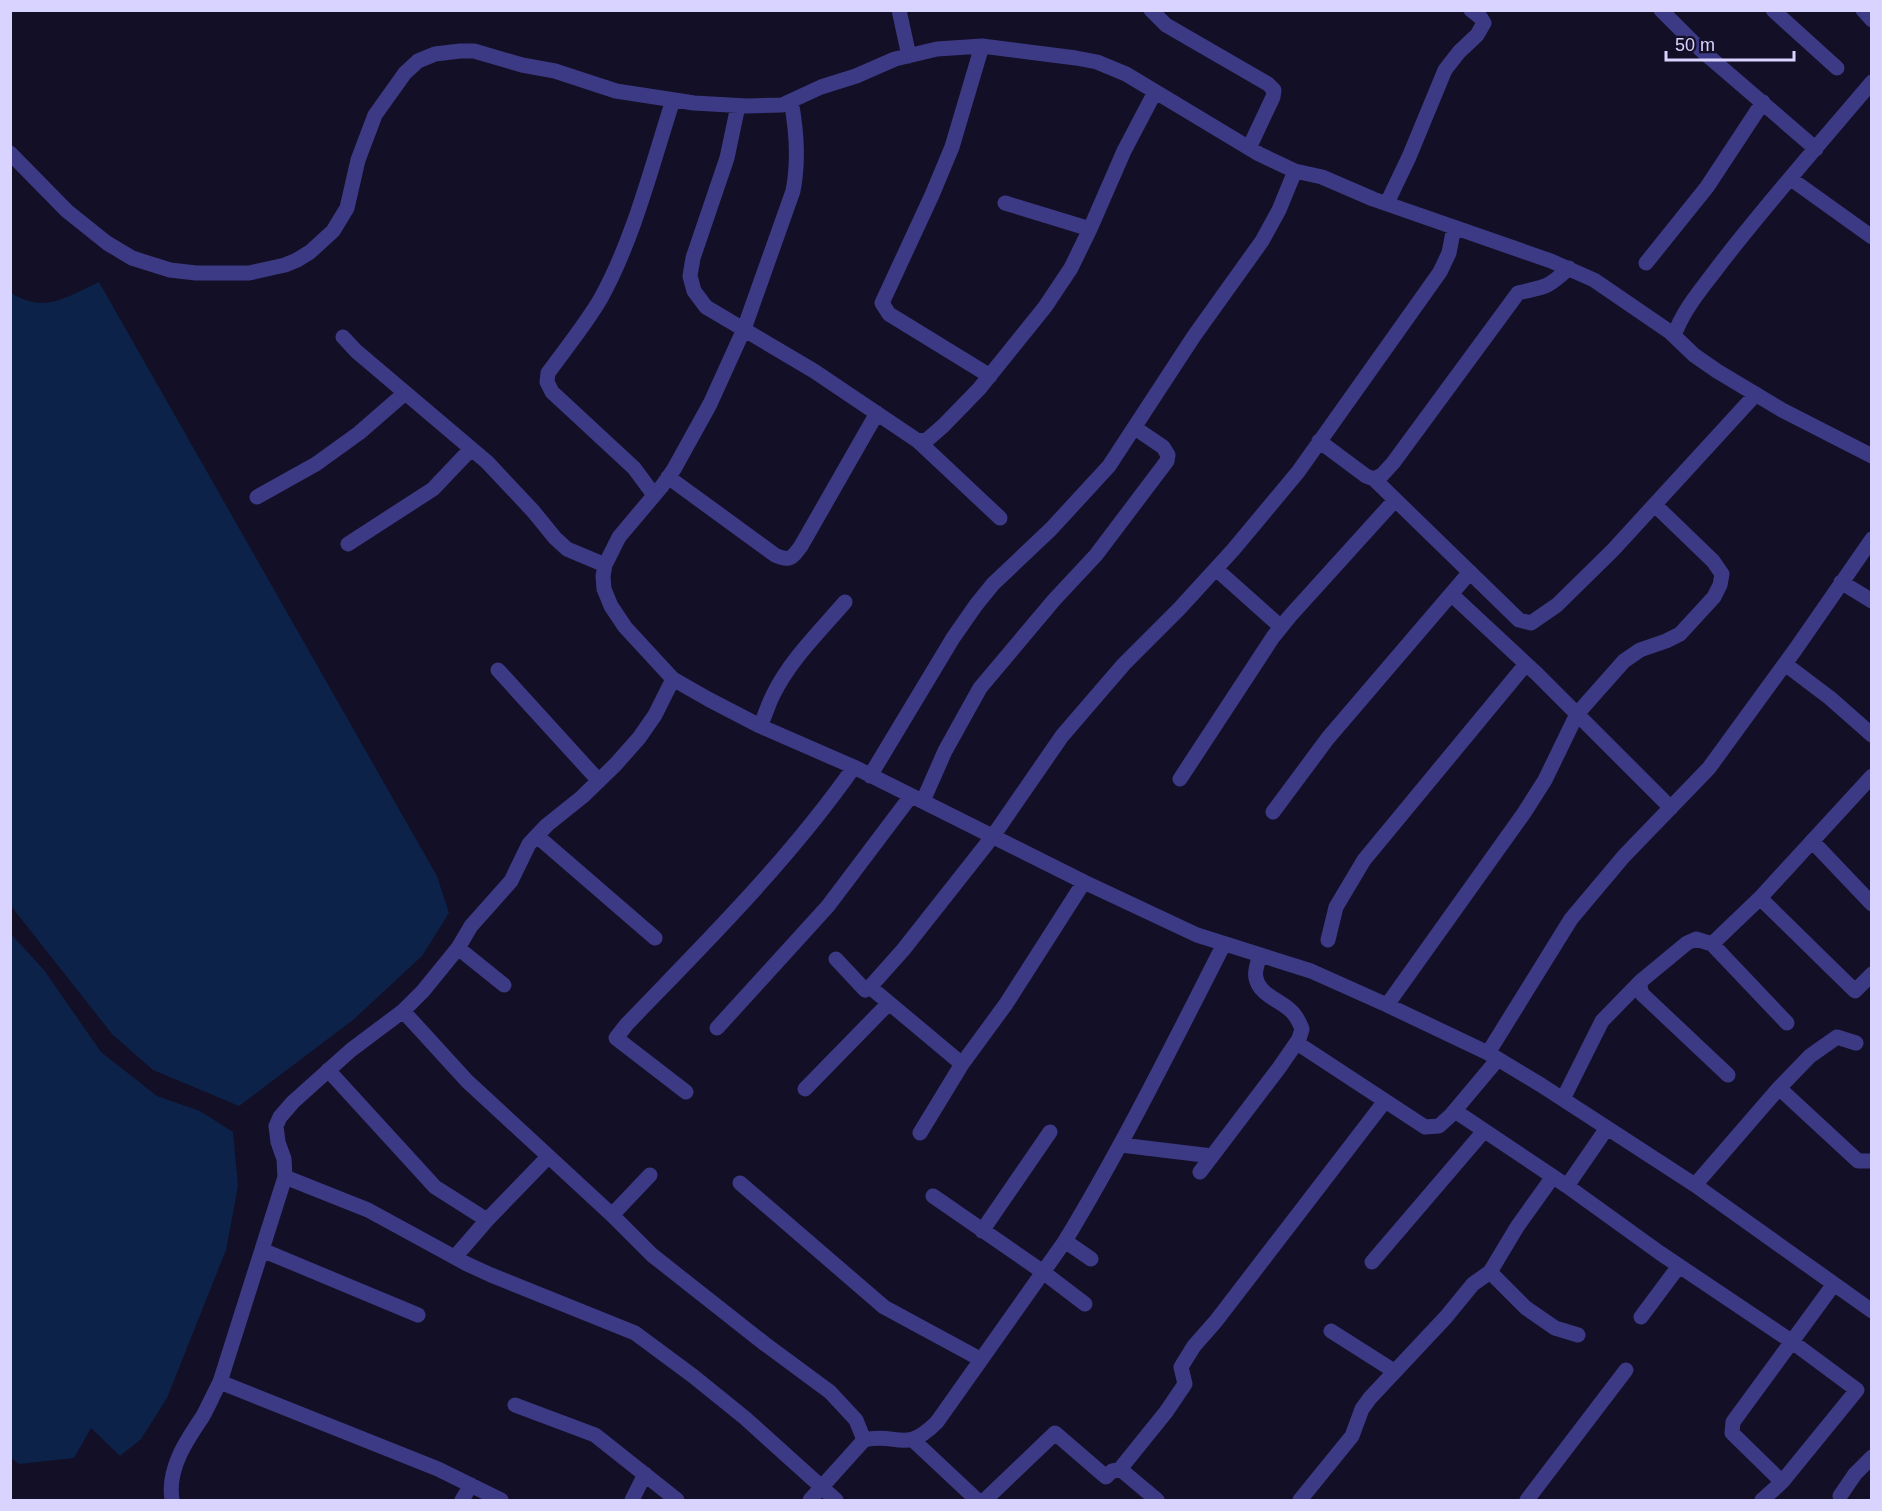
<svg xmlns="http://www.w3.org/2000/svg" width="1882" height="1511" font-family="Arial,sans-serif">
	<rect width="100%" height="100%" fill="#130f26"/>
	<path fill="#0c2248" d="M99 282 437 876 449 913 422 956 353 1020 239 1106 153 1070 112 1034 11 906V293C46 314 66 297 99 282Z
		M10 933 44 970 101 1052 157 1096 200 1111 233 1132 238 1186 226 1250 167 1398 141 1439 120 1456 91 1428 74 1458 19 1464 11 1458Z"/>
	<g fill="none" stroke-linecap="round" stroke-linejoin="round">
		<path stroke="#3d3a85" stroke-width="15" d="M899 10 909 56
			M1151 10 1166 25 1268 84 1274 90 1273 97 1249 148
			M1661 10 1700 49 1816 149
			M1773 10 1837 68
			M1863 10 1872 20
			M982 46 952 147 932 195 882 303 889 314 990 376
			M791 101C797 132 799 160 793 191L744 329 710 404 674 469 662 486 619 537 605 565 603 576 604 589 611 606 625 627 673 679 708 699 760 726 854 767 1084 882 1197 935 1311 971 1387 1005 1488 1053 1541 1085 1695 1185 1872 1311
			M738 106 727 158 693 258 690 276 694 291 706 307 814 371 918 441 928 439 943 426 979 389 1045 307 1071 268 1090 229 1124 151 1155 92
			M10 153 67 211 107 243 132 258 170 270 196 273H249L285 265 297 260 310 252 333 231 347 208 358 160 375 115 405 73 418 61 435 54 460 51H474L522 65 555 71 616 91 694 103 747 106 782 105 821 87 856 76 895 59 937 49 982 46 1076 58 1097 62 1126 74 1259 154 1295 171 1322 177 1373 199 1551 261 1594 280 1670 332 1694 355 1717 371 1782 410 1872 456
			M1791 179 1872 237
			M1005 203 1090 229
			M1387 203 1409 157 1445 70 1459 52 1477 35 1484 23 1481 18 1471 10
			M1646 263 1707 187 1763 102
			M1674 336C1683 309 1704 286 1721 263 1769 201 1821 142 1872 82
			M343 337 356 351 487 462 533 511 555 538 567 549 605 565
			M918 441 1000 518
			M1319 441 1366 476 1374 479 1382 475 1393 463 1518 293C1547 286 1546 289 1569 268
			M668 477 775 555C790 562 792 558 801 546L877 413
			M1374 479 1519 620 1531 623 1557 605 1613 550 1756 394
			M654 495 634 468 552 392 547 382 548 373C566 348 586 324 601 298 634 238 652 165 673 100
			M257 497 316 464 359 433 405 393
			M348 544 433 489 471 449
			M1216 569 1281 627
			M1841 582 1872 601
			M1451 594 1537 674 1671 808
			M1785 664 1830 698 1872 735
			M498 670 599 781
			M760 726C765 716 768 705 773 695 790 660 820 631 845 602
			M870 776 953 638 976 605 993 584 1051 529 1109 466 1194 336 1262 241 1279 210 1295 171
			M1180 779 1273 637 1290 616 1395 500
			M923 801 945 751 980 688 1054 600 1096 555 1167 461 1168 455 1163 447 1135 428
			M1273 812 1328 738 1470 572
			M537 836 655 938
			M1812 841 1872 904
			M1760 898 1855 991 1872 974
			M1328 940 1336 907 1364 860 1526 664
			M1712 944 1787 1023
			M458 948 504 985
			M836 959 865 990 870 987 903 950 993 836 1062 736 1124 664 1179 609 1233 550 1298 472 1440 272 1449 253 1454 227
			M870 987 962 1064
			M1387 1005 1524 813 1545 780 1577 714 1624 661 1640 650 1666 641 1680 634 1714 597 1720 585 1722 574 1713 561 1655 505
			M403 1011 467 1081 612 1215 652 1255 765 1344 830 1392 856 1420 864 1440
			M717 1028 828 906 911 796
			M1297 1043 1425 1127 1439 1126 1451 1115 1498 1059
			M1488 1053 1571 919 1624 856 1709 768 1795 650 1872 539
			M328 1070 435 1187 487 1220
			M1728 1075 1642 994 1640 987 1641 981 1687 943 1696 939 1712 944 1760 898 1872 776
			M1779 1088 1858 1161H1872
			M805 1089 889 1003
			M686 1092 616 1038 627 1024C707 941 788 861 854 767
			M1563 1099 1602 1021 1641 981
			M1455 1111 1567 1186 1660 1253 1791 1341 1857 1390 1782 1482
			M920 1133 962 1064 1006 1004 1084 882
			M1121 1145 1212 1156
			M1200 1172 1279 1068 1299 1039 1302 1029C1299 1021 1296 1015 1290 1010 1279 1000 1259 994 1256 978 1254 971 1258 962 1260 955
			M285 1177 368 1210 467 1264 491 1275 635 1333 693 1376 745 1418 836 1500
			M740 1183 884 1307 980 1359
			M1695 1185 1779 1088 1810 1056 1837 1037 1856 1043
			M1567 1186 1607 1128
			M933 1196 1043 1272 1085 1304
			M612 1215 650 1175
			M982 1231 1050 1132
			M1065 1241 1091 1259
			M262 1250 418 1315
			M455 1257 487 1220 548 1157
			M1372 1262 1484 1131
			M1490 1272 1526 1308 1555 1328 1578 1335
			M1641 1317 1679 1266
			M1331 1331 1394 1371
			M220 1382 438 1469 501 1500
			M515 1405 595 1435 677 1500
			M913 1440 977 1500
			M1120 1469 1166 1412 1185 1384 1181 1367 1194 1346 1216 1321 1385 1101
			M1840 1496 1855 1474 1872 1457
			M172 1500C167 1469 186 1441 203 1416 209 1405 214 1393 220 1382L285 1177 284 1159 278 1142 276 1126 280 1117 293 1102 351 1050 403 1011 423 991 458 948 471 926 511 881 529 844 547 825 582 797 616 764 639 738 655 715 673 679
			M462 1500 471 1485
			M632 1500 645 1474
			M810 1500 864 1440C899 1432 904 1455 937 1422L1065 1241C1123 1145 1173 1044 1224 944
			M985 1500 1055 1433 1106 1477 1112 1471 1120 1469 1157 1500
			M1300 1500 1352 1436 1362 1409 1370 1398 1446 1317 1473 1284 1490 1272 1517 1227 1552 1178
			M1527 1500 1626 1370
			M1762 1500 1782 1482 1732 1433 1733 1422 1834 1284"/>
	</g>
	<rect width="1882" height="1511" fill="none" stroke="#d9d4ff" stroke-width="24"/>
	<path d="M1666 51v9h128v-9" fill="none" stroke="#d9d4ff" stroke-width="3"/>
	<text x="1675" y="51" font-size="18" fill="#d9d4ff" stroke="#130f26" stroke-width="4.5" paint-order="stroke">50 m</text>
</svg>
